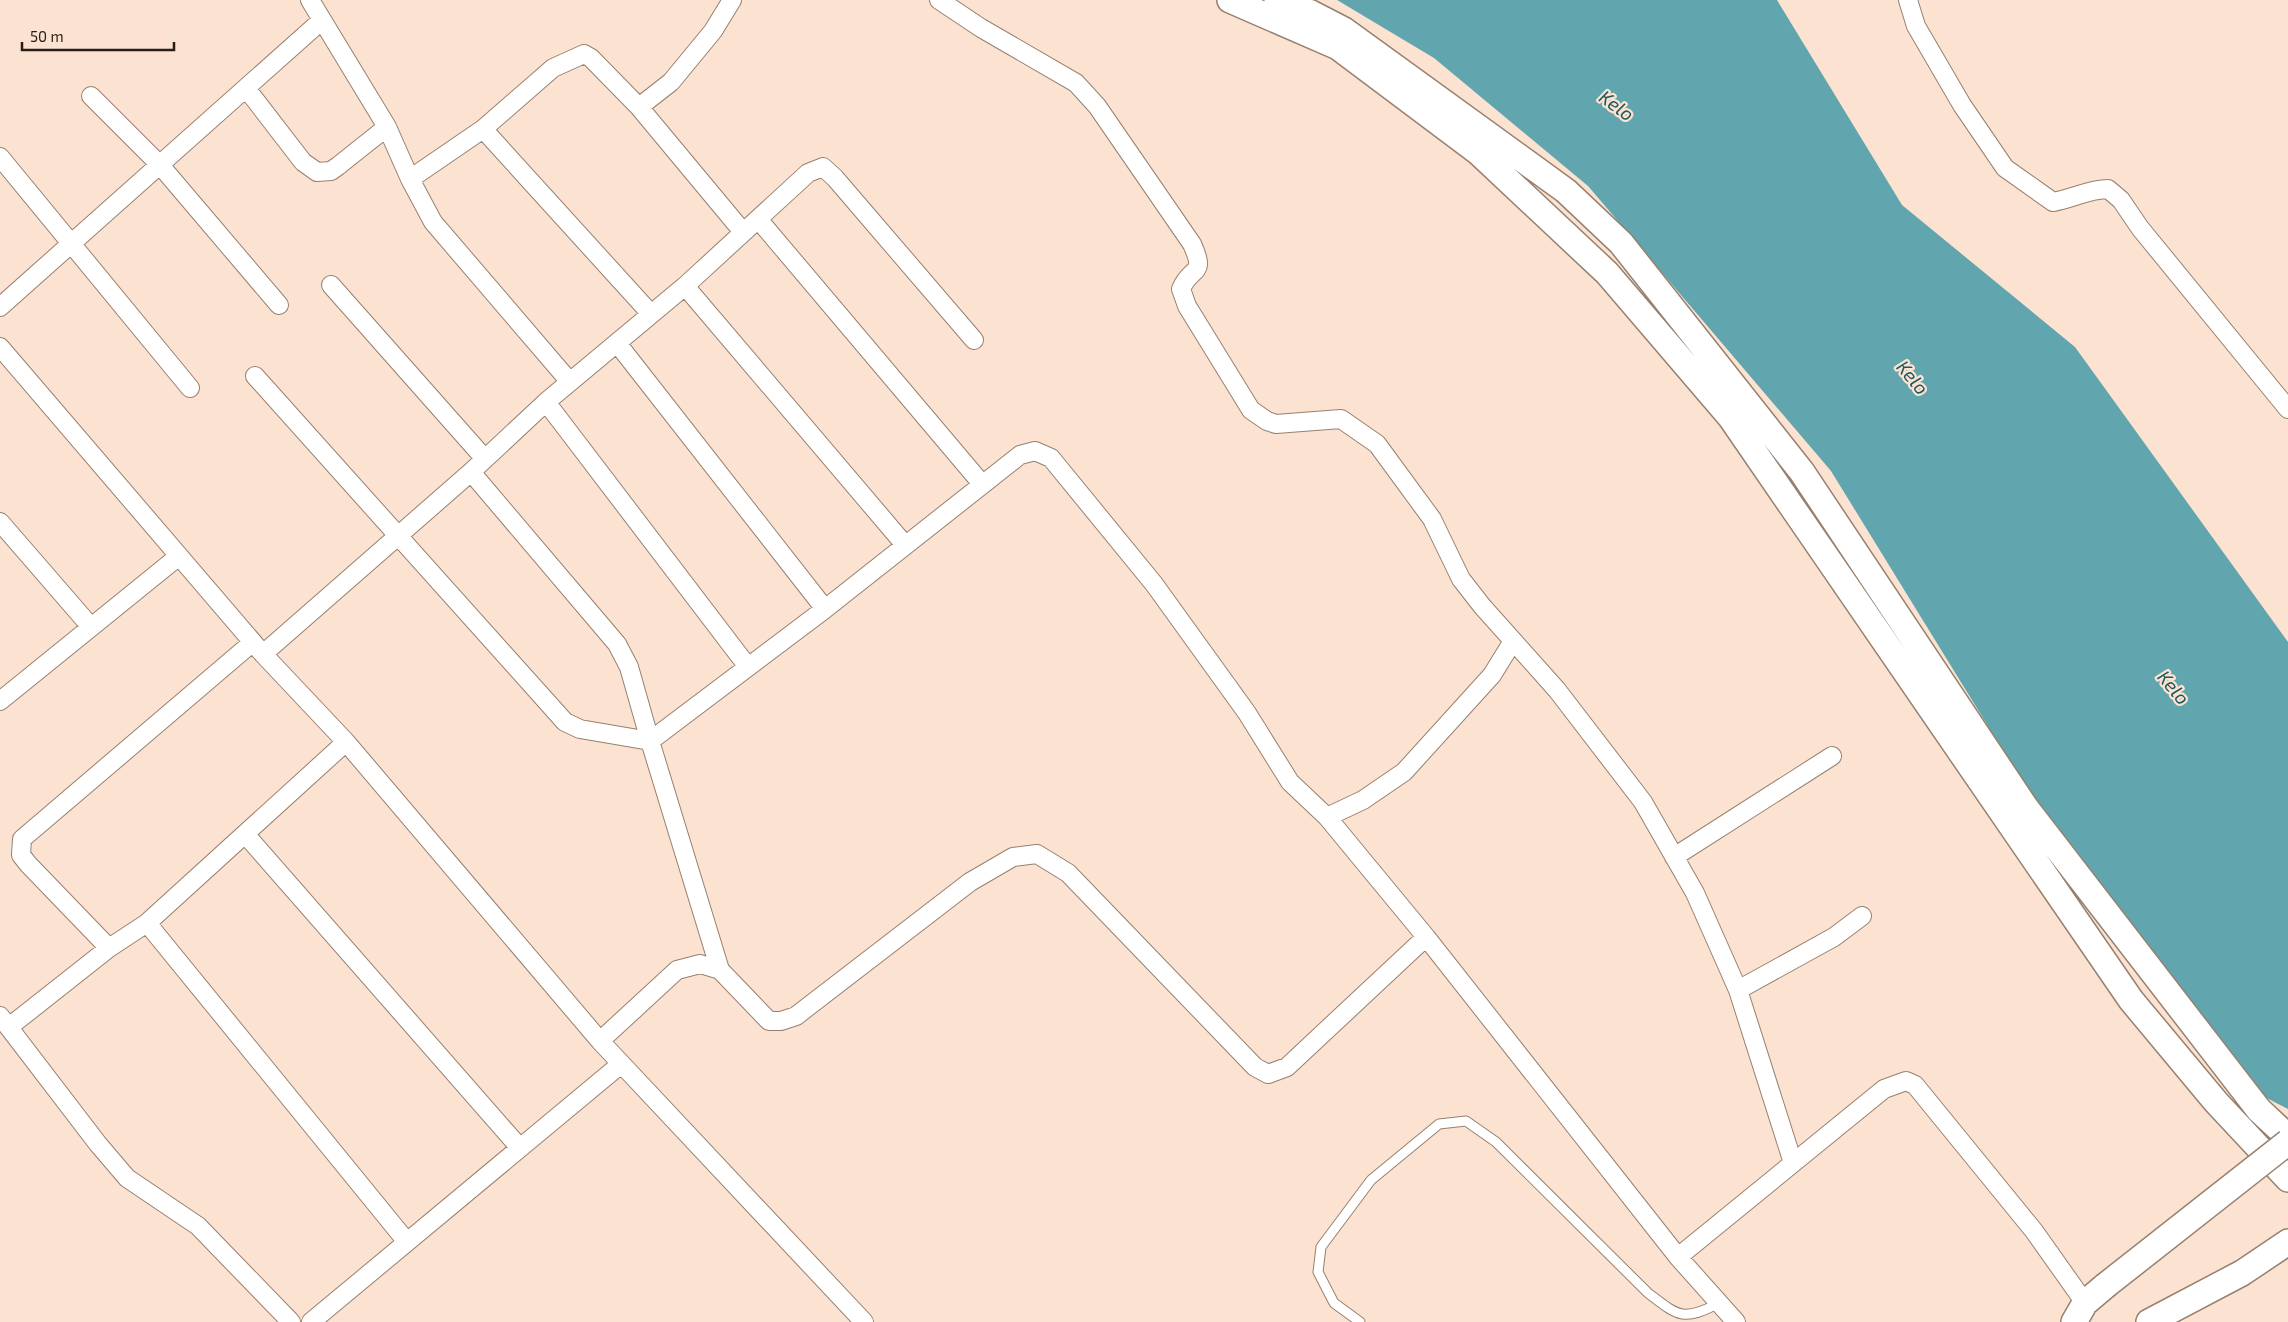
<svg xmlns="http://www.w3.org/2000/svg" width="2288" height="1322" font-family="'Exo 2',sans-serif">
	<rect width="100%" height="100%" fill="#fce2d0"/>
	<path fill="#61a6af" d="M1337 0H1777L1902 205 2075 347 2288 642V1109L2247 1088 2087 887 1831 471 1588 186 1434 58Z"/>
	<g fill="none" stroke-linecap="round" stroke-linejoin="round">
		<g stroke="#97806f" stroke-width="11">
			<path id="lane" d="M1360 1322 1334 1303 1318 1272 1321 1247 1371 1180 1439 1124 1466 1121 1496 1142 1648 1293C1678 1316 1683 1322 1719 1303"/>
		</g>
		<g stroke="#97806f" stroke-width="20">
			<path id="street" d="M310 0 387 127 410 179 483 129 553 68 584 54 591 58 639 107 743 232
				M939 0 981 28 1076 83 1097 106 1192 244C1207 277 1191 265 1181 289L1187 306 1251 410 1267 421 1276 424 1341 419 1377 444 1432 519 1461 579 1482 606 1557 690 1643 802 1695 893 1738 990 1793 1163
				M1908 0 1916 26 1962 105 2005 168 2053 202C2072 199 2089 189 2108 189L2121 200 2140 228 2288 409
				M246 88 303 162 317 172 331 171 338 166 387 127
				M91 96 160 165 279 305
				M639 107 671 82 713 31 732 0
				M483 129 651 314
				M0 157 190 388
				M410 179 433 222 570 382
				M758 219 982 484
				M331 285 485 459
				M685 286 905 545
				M0 307 321 21
				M617 343 825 609
				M0 347 263 654 346 742 600 1041 864 1322
				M255 376 565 722 580 729 650 741 825 609 1020 455 1035 451 1051 458 1154 584 1247 713 1290 782 1327 817 1426 937 1678 1257 1736 1322
				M546 402 748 667
				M471 472 617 644 629 667 650 741 720 970
				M0 522 91 627
				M263 654 471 472 546 402 685 286 808 173 823 167 835 178 974 340
				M0 701 179 556
				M1327 817 1363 800 1404 772 1492 675 1513 641
				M245 834 520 1148
				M1674 857 1832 756
				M147 923 407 1242
				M109 948 28 864 21 855 22 839 253 642
				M1738 990 1834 937 1862 916
				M0 1016 98 1144 127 1178 198 1226 291 1322
				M9 1027 109 948 147 923 346 742
				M600 1041 677 970 700 964 720 970 769 1021H781L796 1016 970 882 1013 857 1037 854 1068 873 1255 1067 1268 1074 1287 1067 1426 937
				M1678 1257 1884 1089 1906 1081 1915 1085 2034 1231 2085 1303
				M311 1322 621 1064"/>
		</g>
		<g stroke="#97806f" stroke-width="28">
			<path id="secondary" d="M1230 0 1338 47 1478 152 1607 273 1731 418 2131 1000 2216 1102 2288 1179
				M1277 0 1311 13 1344 30 1566 191 1621 243 1802 472 2026 808 2259 1110 2288 1137
				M2074 1322 2085 1303 2105 1286
				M2149 1322 2242 1273 2288 1242"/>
		</g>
		<use href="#lane" stroke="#fff" stroke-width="9"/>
		<use href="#street" stroke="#fff" stroke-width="18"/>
		<use href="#secondary" stroke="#fff" stroke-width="25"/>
		<g stroke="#97806f" stroke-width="28" stroke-linecap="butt">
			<path id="secondary-bridge" d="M2105 1286 2288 1142"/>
		</g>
		<use href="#secondary-bridge" stroke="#fff" stroke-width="25"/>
	</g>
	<g text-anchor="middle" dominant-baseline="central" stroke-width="4.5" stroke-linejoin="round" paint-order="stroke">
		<g font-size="19" font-style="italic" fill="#1e5960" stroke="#fce2d0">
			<text transform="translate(1617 105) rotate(36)">Kelo</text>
			<text transform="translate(1913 377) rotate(50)">Kelo</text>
			<text transform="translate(2174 687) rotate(50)">Kelo</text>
		</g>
	</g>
	<path d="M22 42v8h152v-8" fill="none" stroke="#261d16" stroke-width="2.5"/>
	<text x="30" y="42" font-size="15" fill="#261d16" stroke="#fce2d0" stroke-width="4" paint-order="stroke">50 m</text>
</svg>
